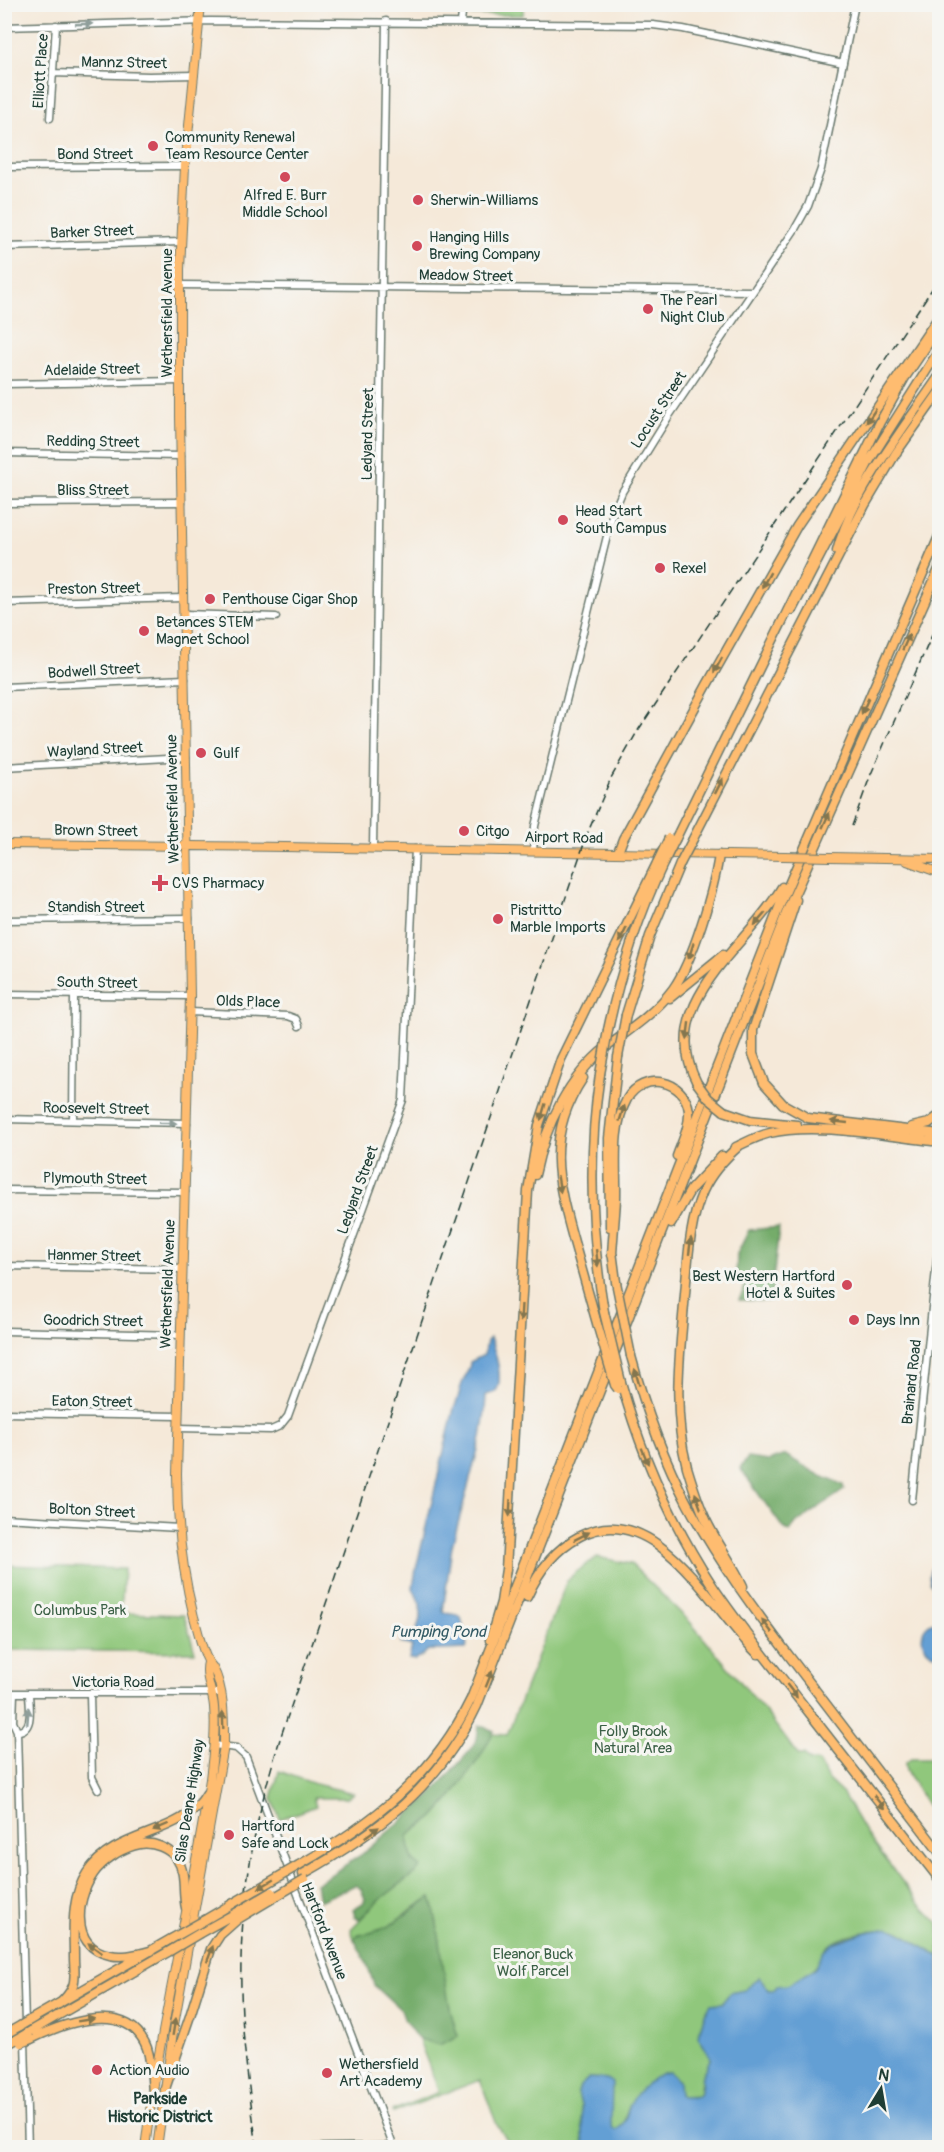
<svg xmlns="http://www.w3.org/2000/svg" width="944" height="2152" font-family="Pangolin,sans-serif">
	<rect width="100%" height="100%" fill="#f6f6f2"/>
	<filter id="ink" filterUnits="userSpaceOnUse"><feTurbulence type="fractalNoise" baseFrequency=".0167" numOctaves="2"/><feDisplacementMap in="SourceGraphic" scale="12" xChannelSelector="R" yChannelSelector="G"/><feConvolveMatrix kernelMatrix="1 2 1 2 8 2 1 2 1" color-interpolation-filters="sRGB"/></filter>
	<filter id="wash" filterUnits="userSpaceOnUse"><feTurbulence type="fractalNoise" baseFrequency=".008" numOctaves="4" result="noise"/><feDisplacementMap in="SourceGraphic" scale="24" xChannelSelector="R" yChannelSelector="G"/><feGaussianBlur stdDeviation="1.35" result="paint"/><feColorMatrix in="noise" values="0 0 0 0 0 0 0 0 0 0 0 0 0 0 0 0 0 1.4 0 .05"/><feComposite in="paint" operator="in"/></filter>
	<g filter="url(#wash)">
		<rect width="100%" height="100%" fill="#f5e9d9"/>
		<path fill="#90c77b" stroke="#588258" stroke-width="1.5" d="M471 5H524L523 15H472L470 12Z
			M597 1557 631 1564 690 1622 765 1711 798 1755H804L809 1761 819 1762 828 1780 843 1794 865 1832 917 1901 939 1924 940 1956C924 1950 914 1940 900 1932 886 1924 840 1936 828 1946 821 1952 821 1963 813 1968 806 1974 794 1984 786 1986 779 1987 778 1985 774 1990 765 1991 762 1984 759 1977L745 1990 730 1993 722 2003 711 2004 705 2014 698 2036 711 2058 702 2075 699 2095 680 2096 678 2080 669 2072C655 2072 637 2094 630 2105 625 2114 626 2123 617 2130L613 2129 611 2123V2097L607 2079 589 2078 580 2086 578 2093 581 2105 584 2147 512 2148 497 2125 480 2080 393 2113 392 2111 439 2092 388 1960 437 1924 431 1897 407 1912 389 1926 370 1933 359 1935 354 1939 351 1929 378 1901 415 1873 420 1867C410 1861 408 1847 408 1836 416 1828 426 1825 434 1817 459 1792 474 1763 491 1734L507 1735 567 1581 576 1572Z
			M5 1565 124 1569 121 1613 184 1615 195 1652 5 1650Z
			M911 1759H939V1801L934 1795 939 1806V1824L906 1771 905 1763Z
			M279 1771 315 1784 353 1793 347 1798H313L316 1806 280 1819 272 1798Z"/>
		<path fill="#74ac6b" stroke="#4a7450" stroke-width="1.5" d="M779 1227 771 1301 739 1300 746 1285 736 1279 737 1254 749 1230Z
			M785 1455 821 1476 843 1485 844 1490 795 1524 790 1532 783 1528 740 1468 748 1458 768 1461Z
			M479 1725 494 1731 480 1757 450 1799 432 1819 415 1829 408 1836 412 1860 421 1867 416 1872 378 1901 360 1919 355 1917 353 1909 363 1903 365 1899 361 1889 355 1885 319 1901 316 1884 361 1855 429 1797 468 1753 477 1739Z
			M431 1897C444 1942 442 1991 458 2036L439 2045 417 2038 405 2021 401 2010 374 1985 367 1964 354 1939 359 1935 374 1932 389 1926Z"/>
		<path fill="#639fd4" stroke="#416e84" stroke-width="1.5" d="M490 1338C495 1351 505 1381 495 1392L486 1395 485 1411 481 1438 452 1546 443 1611C448 1616 456 1612 461 1617L467 1646 466 1649C452 1649 441 1651 428 1650L422 1656 415 1660 409 1659 412 1646 401 1643 402 1637 415 1636 421 1615 420 1604 413 1588 416 1569 454 1408C458 1401 458 1397 460 1390 462 1379 470 1372 470 1362L484 1355 487 1341Z
			M939 1560H940L939 1591C926 1583 926 1569 939 1560Z
			M939 1621 940 1655C917 1653 916 1623 939 1621Z
			M889 1928C907 1933 921 1949 939 1956V2147H584L581 2105 578 2093 580 2086 589 2078 607 2079 612 2083 611 2123 613 2129 617 2130C626 2123 626 2115 630 2105 636 2093 655 2072 669 2072L679 2082 680 2096H697L701 2092 702 2075 711 2058 698 2036 705 2014 711 2004 722 2003 730 1993 745 1990 759 1977 768 1990H774L777 1986 788 1985 815 1968 823 1952 833 1943 862 1933Z"/>
	</g>
	<g filter="url(#ink)">
		<g fill="none" stroke-linecap="round" stroke-linejoin="round">
			<g stroke="#6a796e" stroke-width="9">
				<path id="minor" d="M461 22 463 4
					M4 27 209 21 653 25 683 29 843 63
					M53 73 149 76 194 75
					M50 118 56 25
					M4 167 185 166
					M4 247 181 242
					M180 285 752 291
					M4 384 180 381
					M4 453 181 456
					M4 503 182 502
					M4 603 183 598
					M184 614 276 617
					M4 687 185 679
					M4 767 186 757
					M373 848 386 21
					M533 851 535 826 612 516 622 492 669 416 795 229 808 206 821 169 855 4
					M4 920 189 918
					M4 994 190 996
					M189 1012 288 1016 296 1019 299 1026
					M4 1119 187 1123
					M73 1120 74 995
					M4 1190 185 1192
					M4 1266 182 1269
					M4 1331 180 1335
					M4 1413 178 1416
					M178 1428 271 1430 280 1426 288 1416 403 1100 415 849
					M912 1500 940 1231
					M4 1518 179 1528
					M4 1693H221
					M14 1693 13 1722 17 1731 25 2024
					M90 1694 92 1777 98 1789
					M17 1731C35 1731 29 1705 29 1693
					M214 1745 236 1748 246 1757 394 2148
					M25 2040 28 2148
					M279 2148 393 2146"/>
			</g>
			<g stroke="#6a796e" stroke-width="10">
				<path id="major" d="M4 844 285 847 784 856
					M830 857 940 859
					M907 861 940 873
					M145 2148C160 2024 191 1902 210 1779 213 1755 216 1731 214 1707 213 1692 204 1676 208 1662
					M157 2148 174 2025 224 1746C224 1721 225 1690 213 1668 212 1665 209 1664 208 1661 201 1648 198 1630 194 1617 182 1570 177 1522 177 1474L190 996 180 417V269L185 166 201 4"/>
			</g>
			<g stroke="#6a796e" stroke-width="11">
				<path id="highway" d="M837 551C852 493 906 425 940 375
					M792 610 870 460 940 349
					M676 838 880 422 904 379 940 326
					M693 839 865 505 896 453 940 391
					M618 852 623 839 707 685 797 526 940 315
					M796 900 753 1030V1054L764 1083 783 1104 808 1118 940 1134
					M670 998 723 955
					M626 1015 650 936 680 864
					M608 1030C620 973 638 917 663 864
					M600 1074C588 1154 591 1234 604 1312
					M583 1078C545 1135 557 1181 574 1242 582 1270 590 1299 598 1327
					M697 1083C655 1002 748 947 782 887
					M724 1111 750 1120 797 1125
					M912 1127 929 1123 940 1115
					M740 1145C725 1158 711 1173 703 1191 689 1223 688 1260 685 1294 680 1352 672 1410 687 1467 693 1487 699 1507 709 1526 720 1547 733 1565 743 1586
					M736 1147C747 1142 757 1136 770 1133 814 1122 885 1136 932 1141L940 1139
					M535 1175C545 1126 568 1077 608 1046 631 1029 656 1012 673 989 693 961 714 889 719 855
					M671 1224 691 1189 722 1156
					M610 1227 609 1138 618 1057
					M612 1251 616 1282
					M612 1255C613 1236 615 1218 616 1199 617 1167 611 1128 627 1099 643 1071 685 1079 689 1111 690 1126 682 1142 677 1156
					M631 1356C645 1408 663 1458 688 1505 717 1559 753 1608 790 1657 839 1722 890 1787 940 1853
					M621 1382C641 1454 671 1522 712 1585 741 1629 776 1670 808 1711 852 1768 896 1824 940 1880
					M527 1597C538 1572 555 1549 580 1536 656 1496 714 1613 758 1654
					M490 1640 501 1602 506 1569 528 1191 539 1125 561 1059 657 863
					M299 1865C373 1823 433 1777 471 1699L780 905 940 534
					M303 1874C378 1832 439 1786 477 1706L787 911 940 567
					M203 1921 232 1904
					M200 1933 236 1913
					M151 1951C137 1954 124 1958 110 1955 68 1947 76 1894 97 1869 108 1857 124 1847 140 1844 154 1842 169 1848 177 1859 187 1874 182 1892 186 1908
					M59 2004C65 1999 70 1993 73 1986 76 1977 74 1967 74 1958 74 1928 70 1900 87 1873 116 1829 183 1837 207 1793
					M30 2020 171 1939
					M31 2031 168 1952
					M4 2035 20 2026
					M31 2039C64 2023 129 1999 147 2048 152 2063 152 2080 153 2095
					M4 2046 21 2037
					M165 2089 190 2016 211 1949 220 1935 238 1919"/>
			</g>
			<use href="#minor" stroke="#fff" stroke-width="6"/>
			<use href="#major" stroke="#febc70" stroke-width="8"/>
			<use href="#highway" stroke="#febc70" stroke-width="8"/>
			<path stroke="#1f3d34" stroke-width="1.5" stroke-dasharray="9 4.5" stroke-linecap="butt" d="M852 826 871 774 940 617
				M257 2148C250 2095 242 2042 241 1989 239 1901 255 1816 282 1733L588 832 611 778 637 732 940 277"/>
			<g stroke="#6a796e" stroke-width="10" stroke-linecap="butt">
				<path id="major-bridge" d="M784 856 830 857"/>
			</g>
			<g stroke="#6a796e" stroke-width="11" stroke-linecap="butt">
				<path id="highway-bridge" d="M657 863 669 838
					M663 864 676 838
					M680 864 693 839
					M618 1057 626 1015
					M600 1074 608 1030
					M697 1083 708 1098 724 1111
					M616 1282 631 1356
					M604 1312 621 1382
					M598 1327 615 1385 618 1389
					M232 1904 299 1865
					M236 1913 272 1892
					M238 1919 305 1879
					M171 1939 203 1921
					M168 1952 200 1933
					M20 2026 30 2020
					M21 2037 31 2031
					M21 2043 31 2039"/>
			</g>
			<use href="#major-bridge" stroke="#febc70" stroke-width="8"/>
			<use href="#highway-bridge" stroke="#febc70" stroke-width="8"/>
		</g>
		<defs><path id="oneway-solid" d="M-6-.8H1V-3.2L6.5 0L1 3.2V.8H-6Z" transform="scale(1.5)"/></defs>
		<g fill="#8f9e9a">
			<use href="#oneway-solid" transform="translate(84 24) rotate(-2)"/>
			<use href="#oneway-solid" transform="translate(168 1123) rotate(1)"/>
			<use href="#oneway-solid" transform="translate(28 1716) rotate(-85)"/>
		</g>
		<g fill="#83764f">
			<use href="#oneway-solid" transform="translate(871 416) rotate(124)"/>
			<use href="#oneway-solid" transform="translate(766 580) rotate(119)"/>
			<use href="#oneway-solid" transform="translate(906 642) rotate(-66)"/>
			<use href="#oneway-solid" transform="translate(718 665) rotate(119)"/>
			<use href="#oneway-solid" transform="translate(865 706) rotate(114)"/>
			<use href="#oneway-solid" transform="translate(719 786) rotate(-63)"/>
			<use href="#oneway-solid" transform="translate(826 820) rotate(-66)"/>
			<use href="#oneway-solid" transform="translate(760 919) rotate(131)"/>
			<use href="#oneway-solid" transform="translate(623 935) rotate(116)"/>
			<use href="#oneway-solid" transform="translate(691 951) rotate(108)"/>
			<use href="#oneway-solid" transform="translate(688 1031) rotate(97)"/>
			<use href="#oneway-solid" transform="translate(543 1112) rotate(106)"/>
			<use href="#oneway-solid" transform="translate(622 1113) rotate(-73)"/>
			<use href="#oneway-solid" transform="translate(839 1122) rotate(-174)"/>
			<use href="#oneway-solid" transform="translate(559 1184) rotate(80)"/>
			<use href="#oneway-solid" transform="translate(690 1246) rotate(-83)"/>
			<use href="#oneway-solid" transform="translate(597 1258) rotate(84)"/>
			<use href="#oneway-solid" transform="translate(521 1313) rotate(93)"/>
			<use href="#oneway-solid" transform="translate(637 1377) rotate(-106)"/>
			<use href="#oneway-solid" transform="translate(645 1456) rotate(68)"/>
			<use href="#oneway-solid" transform="translate(698 1501) rotate(-110)"/>
			<use href="#oneway-solid" transform="translate(510 1508) rotate(93)"/>
			<use href="#oneway-solid" transform="translate(582 1536) rotate(-27)"/>
			<use href="#oneway-solid" transform="translate(767 1626) rotate(-127)"/>
			<use href="#oneway-solid" transform="translate(489 1679) rotate(-68)"/>
			<use href="#oneway-solid" transform="translate(792 1691) rotate(52)"/>
			<use href="#oneway-solid" transform="translate(223 1720) rotate(-92)"/>
			<use href="#oneway-solid" transform="translate(879 1802) rotate(52)"/>
			<use href="#oneway-solid" transform="translate(161 1827) rotate(157)"/>
			<use href="#oneway-solid" transform="translate(372 1832) rotate(-36)"/>
			<use href="#oneway-solid" transform="translate(266 1884) rotate(150)"/>
			<use href="#oneway-solid" transform="translate(95 1948) rotate(-144)"/>
			<use href="#oneway-solid" transform="translate(210 1954) rotate(-70)"/>
			<use href="#oneway-solid" transform="translate(86 2020) rotate(-9)"/>
			<use href="#oneway-solid" transform="translate(174 2027) rotate(-81)"/>
		</g>
	</g>
	<g fill="#d1495b" stroke="#f6f6f2" stroke-width="2">
		<circle cx="153" cy="146" r="6"/>
		<circle cx="285" cy="177" r="6"/>
		<circle cx="418" cy="200" r="6"/>
		<circle cx="417" cy="246" r="6"/>
		<circle cx="648" cy="309" r="6"/>
		<circle cx="563" cy="520" r="6"/>
		<circle cx="660" cy="568" r="6"/>
		<circle cx="210" cy="599" r="6"/>
		<circle cx="144" cy="631" r="6"/>
		<circle cx="201" cy="753" r="6"/>
		<circle cx="464" cy="831" r="6"/>
		<path d="M157 874h6v6h6v6h-6v6h-6v-6h-6v-6h6z"/>
		<circle cx="498" cy="919" r="6"/>
		<circle cx="847" cy="1285" r="6"/>
		<circle cx="854" cy="1320" r="6"/>
		<circle cx="229" cy="1835" r="6"/>
		<circle cx="97" cy="2070" r="6"/>
		<circle cx="327" cy="2073" r="6"/>
	</g>
	<g text-anchor="middle" dominant-baseline="central" stroke-width="6" stroke-linejoin="round" paint-order="stroke">
		<g font-size="15" fill="#1f3d34" stroke="#f6f6f2">
			<text transform="translate(124 63) rotate(1)">Mannz Street</text>
			<text transform="translate(41 71) rotate(-86)">Elliott Place</text>
			<text x="95" y="154">Bond Street</text>
			<text transform="translate(92 232) rotate(-2)">Barker Street</text>
			<text transform="translate(466 276) rotate(1)">Meadow Street</text>
			<text transform="translate(167 313) rotate(-90)">Wethersfield Avenue</text>
			<text transform="translate(92 370) rotate(-1)">Adelaide Street</text>
			<text transform="translate(659 410) rotate(-57)">Locust Street</text>
			<text transform="translate(368 434) rotate(-89)">Ledyard Street</text>
			<text transform="translate(93 442) rotate(1)">Redding Street</text>
			<text x="93" y="490">Bliss Street</text>
			<text transform="translate(94 589) rotate(-1)">Preston Street</text>
			<text transform="translate(94 671) rotate(-3)">Bodwell Street</text>
			<text transform="translate(95 750) rotate(-3)">Wayland Street</text>
			<text transform="translate(173 799) rotate(-91)">Wethersfield Avenue</text>
			<text transform="translate(96 831) rotate(1)">Brown Street</text>
			<text transform="translate(564 838) rotate(1)">Airport Road</text>
			<text x="96" y="907">Standish Street</text>
			<text transform="translate(97 983) rotate(1)">South Street</text>
			<text transform="translate(248 1002) rotate(2)">Olds Place</text>
			<text transform="translate(96 1109) rotate(1)">Roosevelt Street</text>
			<text transform="translate(95 1179) rotate(1)">Plymouth Street</text>
			<text transform="translate(358 1190) rotate(-70)">Ledyard Street</text>
			<text transform="translate(94 1256) rotate(1)">Hanmer Street</text>
			<text transform="translate(168 1284) rotate(-88)">Wethersfield Avenue</text>
			<text transform="translate(93 1321) rotate(1)">Goodrich Street</text>
			<text transform="translate(912 1382) rotate(-84)">Brainard Road</text>
			<text transform="translate(92 1402) rotate(1)">Eaton Street</text>
			<text transform="translate(92 1511) rotate(3)">Bolton Street</text>
			<text x="113" y="1682">Victoria Road</text>
			<text transform="translate(190 1801) rotate(-81)">Silas Deane Highway</text>
			<text transform="translate(324 1931) rotate(69)">Hartford Avenue</text>
		</g>
		<g font-size="15" fill="#1f3d34" stroke="#f6f6f2" text-anchor="start">
			<text x="165" y="137">Community Renewal<tspan x="165" dy="17">Team Resource Center</tspan></text>
			<text x="285" y="195" text-anchor="middle">Alfred E. Burr<tspan x="285" dy="17">Middle School</tspan></text>
			<text x="430" y="200">Sherwin-Williams</text>
			<text x="429" y="237">Hanging Hills<tspan x="429" dy="17">Brewing Company</tspan></text>
			<text x="660" y="300">The Pearl<tspan x="660" dy="17">Night Club</tspan></text>
			<text x="575" y="511">Head Start<tspan x="575" dy="17">South Campus</tspan></text>
			<text x="672" y="568">Rexel</text>
			<text x="222" y="599">Penthouse Cigar Shop</text>
			<text x="156" y="622">Betances STEM<tspan x="156" dy="17">Magnet School</tspan></text>
			<text x="213" y="753">Gulf</text>
			<text x="476" y="831">Citgo</text>
			<text x="172" y="883">CVS Pharmacy</text>
			<text x="510" y="910">Pistritto<tspan x="510" dy="17">Marble Imports</tspan></text>
			<text x="835" y="1276" text-anchor="end">Best Western Hartford<tspan x="835" dy="17">Hotel &amp; Suites</tspan></text>
			<text x="866" y="1320">Days Inn</text>
			<text x="241" y="1826">Hartford<tspan x="241" dy="17">Safe and Lock</tspan></text>
			<text x="339" y="2064">Wethersfield<tspan x="339" dy="17">Art Academy</tspan></text>
			<text x="109" y="2070">Action Audio</text>
		</g>
		<g font-size="15" fill="#3b6046" stroke="#f6f6f2">
			<text x="80" y="1610">Columbus Park</text>
			<text x="633" y="1731">Folly Brook<tspan x="633" dy="17">Natural Area</tspan></text>
			<text x="533" y="1954">Eleanor Buck<tspan x="533" dy="17">Wolf Parcel</tspan></text>
		</g>
		<g font-size="16" font-style="italic" fill="#335a64" stroke="#f6f6f2">
			<text x="438" y="1632">Pumping Pond</text>
		</g>
		<g font-size="16" font-weight="bold" fill="#1f3d34" stroke="#f6f6f2">
			<text x="160" y="2099">Parkside<tspan x="160" dy="18">Historic District</tspan></text>
		</g>
	</g>
	<rect width="944" height="2152" fill="none" stroke="#f6f6f2" stroke-width="24"/>
	<g transform="translate(881 2089) rotate(11)" stroke="#f6f6f2" stroke-width="4.5" paint-order="stroke">
	<path d="M0-4.5L10 22L0 15L-10 22Z" fill="#1f3d34"/>
	<text y="-9" font-size="16" font-weight="bold" text-anchor="middle" fill="#1f3d34">N</text>
	</g>
</svg>
